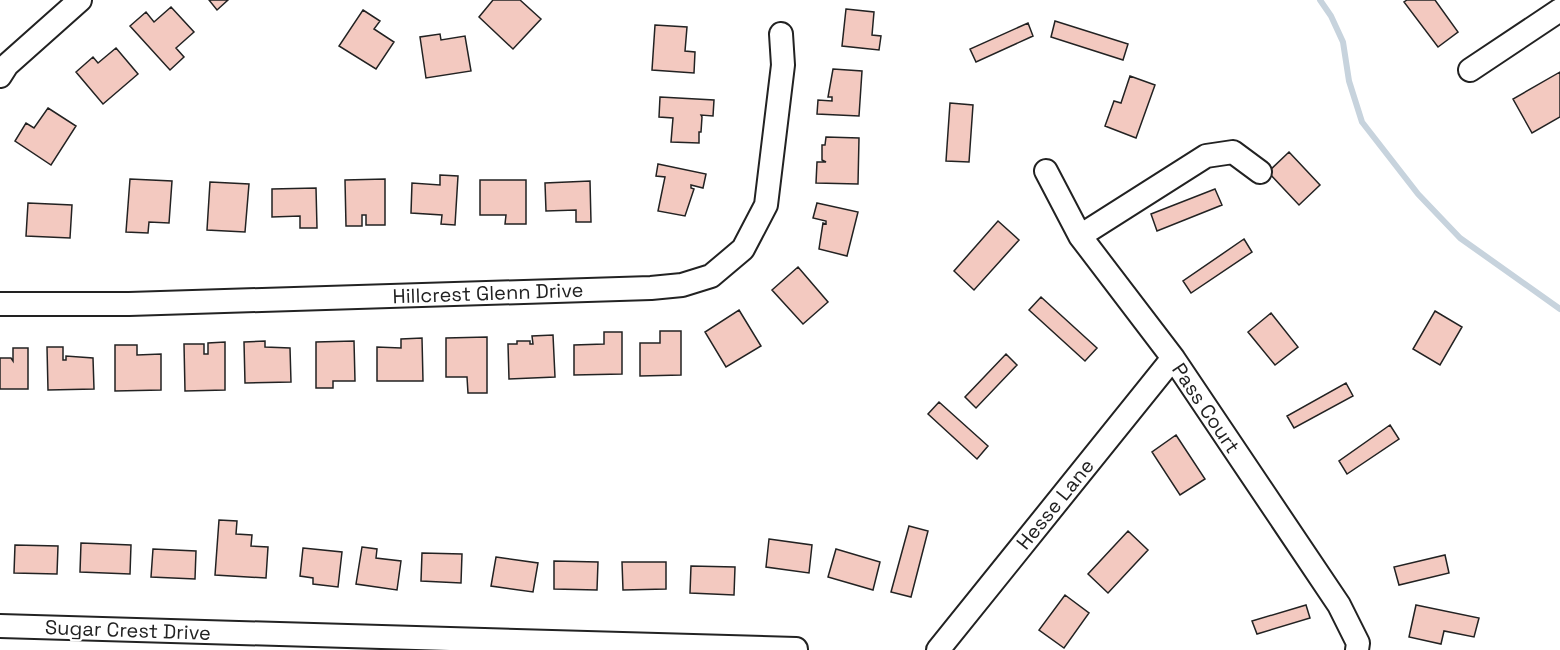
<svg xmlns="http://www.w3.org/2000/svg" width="1560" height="650" font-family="'Space Grotesk',sans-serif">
	<rect width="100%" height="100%" fill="#fff"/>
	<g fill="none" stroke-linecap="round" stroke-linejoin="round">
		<path stroke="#c7d3dd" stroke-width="6" d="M1320 0 1331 16 1343 42 1349 81 1362 122 1418 194 1460 238 1560 309"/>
	</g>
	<path fill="#f3c9c0" stroke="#222" stroke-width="1.5" d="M209 0H228L217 10Z
		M493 0H520L541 19 513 49 479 17Z
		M1407 0H1435L1458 32 1438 47 1404 2Z
		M171 7 194 32 176 48 184 57 170 70 130 26 146 12 154 22Z
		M846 9 874 12 872 35 881 36 879 50 842 46Z
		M363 10 380 21 374 29 394 42 376 69 339 46Z
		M1055 21 1128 44 1123 60 1051 37Z
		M1028 23 1033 36 976 62 970 49Z
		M655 25 687 27 685 51 695 52 694 73 652 70Z
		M440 34 441 40 465 36 471 71 426 78 420 37Z
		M116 48 138 74 103 104 76 72 93 57 98 63Z
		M833 69 862 71 859 116 817 114 818 100 832 101V97H828Z
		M1560 72V117L1532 133 1513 99Z
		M1130 76 1155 85 1136 138 1105 126 1114 101 1121 103Z
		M660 97 714 100 713 116 701 115 702 117 701 132H699V143L671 142 673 118 659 117Z
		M950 103 973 105 969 162 946 161Z
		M48 108 76 126 51 165 15 141 26 123 34 128Z
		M826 137 859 138 858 184 816 183 817 162H826L822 160V145H825Z
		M1289 152 1320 185 1299 205 1268 172Z
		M658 164 706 174 703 188 691 185V188L694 189 685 216 658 211 665 177 656 176Z
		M440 175 458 176 455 225 441 224 442 215 411 213 412 183 440 185Z
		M130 179 172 181 169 223 149 222 148 233 126 232Z
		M385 179V225H366V215H362V226H346L345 180Z
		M480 180H526V224H505L506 215H480Z
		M590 181 591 222H576V210L546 211 545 183Z
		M210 182 249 184 245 232 207 230Z
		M316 188 317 228H300V216L272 217V189Z
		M1215 189 1222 205 1157 231 1151 214Z
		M28 203 72 205 70 238 26 236Z
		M817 203 858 212 847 256 819 249 823 223 826 224V221L813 218Z
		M998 221 1019 240 974 290 954 271Z
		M1244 239 1252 252 1191 293 1183 281Z
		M798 267 828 302 803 324 772 290Z
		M1041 297 1097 348 1085 361 1029 310Z
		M739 310 761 346 726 367 705 332Z
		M1435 311 1462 327 1440 365 1413 349Z
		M1271 313 1298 347 1275 365 1248 332Z
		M660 331H681V375L640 376V343H660Z
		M604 332H622V374L574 375V345L604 344Z
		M553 335 555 377 509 379 508 344H517V341H530V344H533L532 336Z
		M487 337V393H468L467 377H446V338Z
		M422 338 423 381H377V347L401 348V339Z
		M265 341V347L290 348 291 382 245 383 244 342Z
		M354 341 355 381H333V388H316V342Z
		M225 342V390L185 391 184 344H204V354H208V343Z
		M115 345H137V355L161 354V390L115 391Z
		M47 347H63V360H66V356L93 358 94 389 48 390Z
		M13 348H28V389H0V358H11L13 361Z
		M1006 354 1017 365 976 408 965 397Z
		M1346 383 1353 396 1294 428 1287 416Z
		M939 402 988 446 977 459 928 414Z
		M1390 425 1399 439 1347 474 1339 461Z
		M1176 435 1205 479 1180 495 1152 452Z
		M219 520 237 521 236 534 252 535 251 546 268 547 266 578 215 575Z
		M909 526 928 531 911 597 891 592Z
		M1128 531 1148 550 1108 593 1088 574Z
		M769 539 812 545 809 573 766 567Z
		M81 543 131 545 130 574 80 572Z
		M15 545 58 546 57 574 14 573Z
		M362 547 377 549 376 558 401 561 397 590 356 584Z
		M303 548 342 552 338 587 313 584V578L300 576Z
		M153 549 196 551 195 579 151 577Z
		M836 549 880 562 873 590 828 577Z
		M422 553 462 554 461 583 421 581Z
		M1445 555 1449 573 1399 585 1394 567Z
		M496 557 538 563 533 592 491 586Z
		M554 561 598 562 597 590 554 589Z
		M622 562H666V589L623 590Z
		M691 566 735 567 734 595 690 593Z
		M1065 595 1089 613 1064 648 1039 630Z
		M1306 605 1310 618 1257 634 1252 621Z
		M1416 605 1479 618 1474 637 1444 631 1441 644 1409 637Z"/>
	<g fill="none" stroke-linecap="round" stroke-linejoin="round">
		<g stroke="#222" stroke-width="26">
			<path id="minor" d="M1470 70 1560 10
				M0 76 7 65 80 0
				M1046 171 1080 236 1173 358 1339 605 1358 643 1357 650
				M1080 236 1206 156 1233 152 1260 172
				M0 304H129L651 288 682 285 711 276 743 249 766 205 783 65 781 34
				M0 626 796 649
				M938 650 1173 358"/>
		</g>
		<use href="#minor" stroke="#fff" stroke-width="22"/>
	</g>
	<g text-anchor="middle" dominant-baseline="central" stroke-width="4.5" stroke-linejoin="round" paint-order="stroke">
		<g font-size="20" fill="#222" stroke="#fff">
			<text transform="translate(488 293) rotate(-2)">Hillcrest Glenn Drive</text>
			<text transform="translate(1206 408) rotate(56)">Pass Court</text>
			<text transform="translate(1055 504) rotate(-51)">Hesse Lane</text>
			<text transform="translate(128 630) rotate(2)">Sugar Crest Drive</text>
		</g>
	</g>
</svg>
